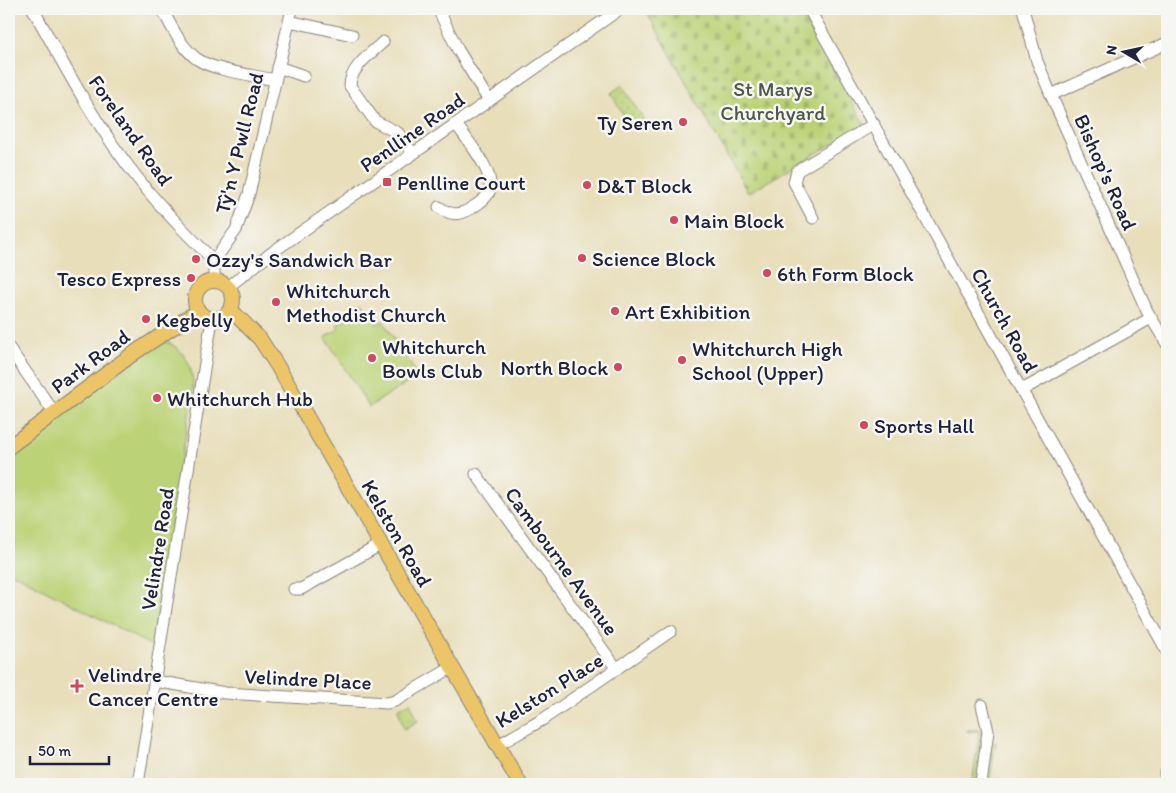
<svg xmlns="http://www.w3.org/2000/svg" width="1176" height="793" font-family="Itim,sans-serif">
	<defs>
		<pattern id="grass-tufts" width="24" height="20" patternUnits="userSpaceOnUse" patternTransform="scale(1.25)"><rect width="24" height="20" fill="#bbd276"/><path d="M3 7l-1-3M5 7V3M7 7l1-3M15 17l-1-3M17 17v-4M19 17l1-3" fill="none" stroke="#a0b467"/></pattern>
		<pattern id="cemetery-stones" width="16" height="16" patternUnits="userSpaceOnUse" patternTransform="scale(1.25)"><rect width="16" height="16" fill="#bbd276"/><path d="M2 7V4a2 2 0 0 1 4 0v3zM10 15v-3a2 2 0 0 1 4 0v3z" fill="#a0b467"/></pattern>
		<pattern id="garden-dots" width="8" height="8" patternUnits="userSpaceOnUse" patternTransform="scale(1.25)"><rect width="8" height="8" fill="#bbd276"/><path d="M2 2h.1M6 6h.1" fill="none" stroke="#a0b467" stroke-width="1.8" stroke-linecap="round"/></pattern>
	</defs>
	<rect width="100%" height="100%" fill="#f6f6f2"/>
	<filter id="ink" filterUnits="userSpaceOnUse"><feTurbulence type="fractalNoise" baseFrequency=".02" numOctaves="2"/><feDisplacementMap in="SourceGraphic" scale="10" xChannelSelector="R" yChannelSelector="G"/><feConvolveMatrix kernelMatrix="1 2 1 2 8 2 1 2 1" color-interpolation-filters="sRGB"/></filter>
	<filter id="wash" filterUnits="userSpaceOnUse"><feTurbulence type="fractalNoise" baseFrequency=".0096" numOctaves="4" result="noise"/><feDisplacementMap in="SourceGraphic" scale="20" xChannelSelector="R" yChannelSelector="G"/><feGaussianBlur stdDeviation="1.12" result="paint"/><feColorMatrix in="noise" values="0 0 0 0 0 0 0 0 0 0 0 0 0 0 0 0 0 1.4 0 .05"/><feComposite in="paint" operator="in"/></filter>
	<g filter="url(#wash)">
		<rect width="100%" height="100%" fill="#e8deba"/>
		<path fill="url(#grass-tufts)" stroke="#6e7a58" d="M410 702 418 721 404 729 398 709Z
			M979 729 984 731 977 784H972L980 731 968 732 967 730Z
			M996 742 989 784H984L990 744Z"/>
		<path fill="url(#cemetery-stones)" stroke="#6e7a58" d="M645 9H798L865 125 748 193Z"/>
		<path fill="#bbd276" stroke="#6e7a58" d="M362 302 377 324 383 321 418 376 369 407 325 337 339 329 337 325 357 312 354 307Z
			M166 342C186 349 194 371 193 390L152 646 9 571V454L155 344Z"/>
		<path fill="url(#garden-dots)" stroke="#6e7a58" d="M622 85 644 120 630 128 611 93Z"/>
	</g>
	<g filter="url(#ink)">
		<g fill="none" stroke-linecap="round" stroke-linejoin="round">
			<g stroke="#85807a" stroke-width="13">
				<path id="minor" d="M33 9C65 67 97 128 139 180 162 209 188 235 214 261
					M162 9C171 26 181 47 197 59 215 71 253 75 275 80
					M438 9 458 50 489 101
					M809 9 1167 651
					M1023 9 1037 61 1051 95 1147 311 1167 344
					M289 21 352 35
					M383 42C371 53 350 68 350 86L375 121 398 133 413 154
					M278 67 304 76
					M1051 95 1167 43
					M439 207C450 215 458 216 470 209 476 205 484 201 488 194 499 176 466 139 456 124
					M813 218 794 182 797 171 874 124
					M214 281V261L236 230 249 194 292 9
					M228 287 274 251 620 9
					M9 348 55 414
					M1022 390 1151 318
					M476 474 617 669
					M294 589H301L380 545
					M155 681 225 693 387 703 395 701 451 668
					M496 746 542 720 671 631
					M1165 774 1167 776
					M138 784 212 319
					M981 784 988 731 982 705"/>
			</g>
			<g stroke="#85807a" stroke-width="16">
				<path id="major" d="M195 300a19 19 0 1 1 38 0a19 19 0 1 1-38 0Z
					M230 309 260 339 278 367 520 784
					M9 447 134 353 198 311"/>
			</g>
			<use href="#minor" stroke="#fff" stroke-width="11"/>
			<use href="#major" stroke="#edc569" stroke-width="14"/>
		</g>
	</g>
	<g fill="#d1495b" stroke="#f6f6f2" stroke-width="2">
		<circle cx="683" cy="122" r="5"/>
		<rect x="382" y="177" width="10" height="10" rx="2.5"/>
		<circle cx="587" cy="185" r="5"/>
		<circle cx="674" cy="220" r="5"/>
		<circle cx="582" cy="258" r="5"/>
		<circle cx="196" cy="259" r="5"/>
		<circle cx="767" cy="273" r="5"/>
		<circle cx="191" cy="278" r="5"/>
		<circle cx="276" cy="302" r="5"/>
		<circle cx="615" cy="311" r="5"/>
		<circle cx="146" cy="319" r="5"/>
		<circle cx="372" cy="358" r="5"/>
		<circle cx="682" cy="360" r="5"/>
		<circle cx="618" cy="367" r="5"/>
		<circle cx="157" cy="398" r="5"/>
		<circle cx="864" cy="425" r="5"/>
		<path d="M74.5 678.5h5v5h5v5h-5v5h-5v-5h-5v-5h5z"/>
	</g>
	<g text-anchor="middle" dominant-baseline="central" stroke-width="5" stroke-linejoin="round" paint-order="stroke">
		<g font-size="21" fill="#50574d" stroke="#f6f6f2">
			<text x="773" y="88">St Marys<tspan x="773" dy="24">Churchyard</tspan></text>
		</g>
		<g font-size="21" fill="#22223b" stroke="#f6f6f2" text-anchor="start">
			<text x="673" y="122" text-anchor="end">Ty Seren</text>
			<text x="397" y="182">Penlline Court</text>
			<text x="597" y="185">D&amp;T Block</text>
			<text x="684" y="220">Main Block</text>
			<text x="592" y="258">Science Block</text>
			<text x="206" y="259">Ozzy's Sandwich Bar</text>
			<text x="777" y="273">6th Form Block</text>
			<text x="181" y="278" text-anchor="end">Tesco Express</text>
			<text x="286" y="290">Whitchurch<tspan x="286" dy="24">Methodist Church</tspan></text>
			<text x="625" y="311">Art Exhibition</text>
			<text x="156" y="319">Kegbelly</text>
			<text x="382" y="346">Whitchurch<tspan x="382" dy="24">Bowls Club</tspan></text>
			<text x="692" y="348">Whitchurch High<tspan x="692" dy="24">School (Upper)</tspan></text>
			<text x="608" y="367" text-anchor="end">North Block</text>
			<text x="167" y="398">Whitchurch Hub</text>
			<text x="874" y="425">Sports Hall</text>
			<text x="88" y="674">Velindre<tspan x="88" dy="24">Cancer Centre</tspan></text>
		</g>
		<g font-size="21" fill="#22223b" stroke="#f6f6f2">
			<text transform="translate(131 130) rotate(55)">Foreland Road</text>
			<text transform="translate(412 132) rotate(-35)">Penlline Road</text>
			<text transform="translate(239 143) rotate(-76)">Tŷ'n Y Pwll Road</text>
			<text transform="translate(1106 172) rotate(66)">Bishop's Road</text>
			<text transform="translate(1005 320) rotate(61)">Church Road</text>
			<text transform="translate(90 361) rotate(-37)">Park Road</text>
			<text transform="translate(397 533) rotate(60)">Kelston Road</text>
			<text transform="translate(157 549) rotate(-81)">Velindre Road</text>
			<text transform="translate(562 561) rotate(54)">Cambourne Avenue</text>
			<text transform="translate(308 679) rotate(3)">Velindre Place</text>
			<text transform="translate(549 690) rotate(-32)">Kelston Place</text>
		</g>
	</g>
	<rect width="1176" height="793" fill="none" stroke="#f6f6f2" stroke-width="30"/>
	<g transform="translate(1124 52) rotate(279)" stroke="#f6f6f2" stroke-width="4" paint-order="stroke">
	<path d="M0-4L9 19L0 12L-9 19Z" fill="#22223b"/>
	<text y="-8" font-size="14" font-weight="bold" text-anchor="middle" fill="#22223b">N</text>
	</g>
	<path d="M30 756v8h79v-8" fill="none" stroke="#22223b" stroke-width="2.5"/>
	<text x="38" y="756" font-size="15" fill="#22223b" stroke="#f6f6f2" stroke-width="4" paint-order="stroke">50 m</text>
</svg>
